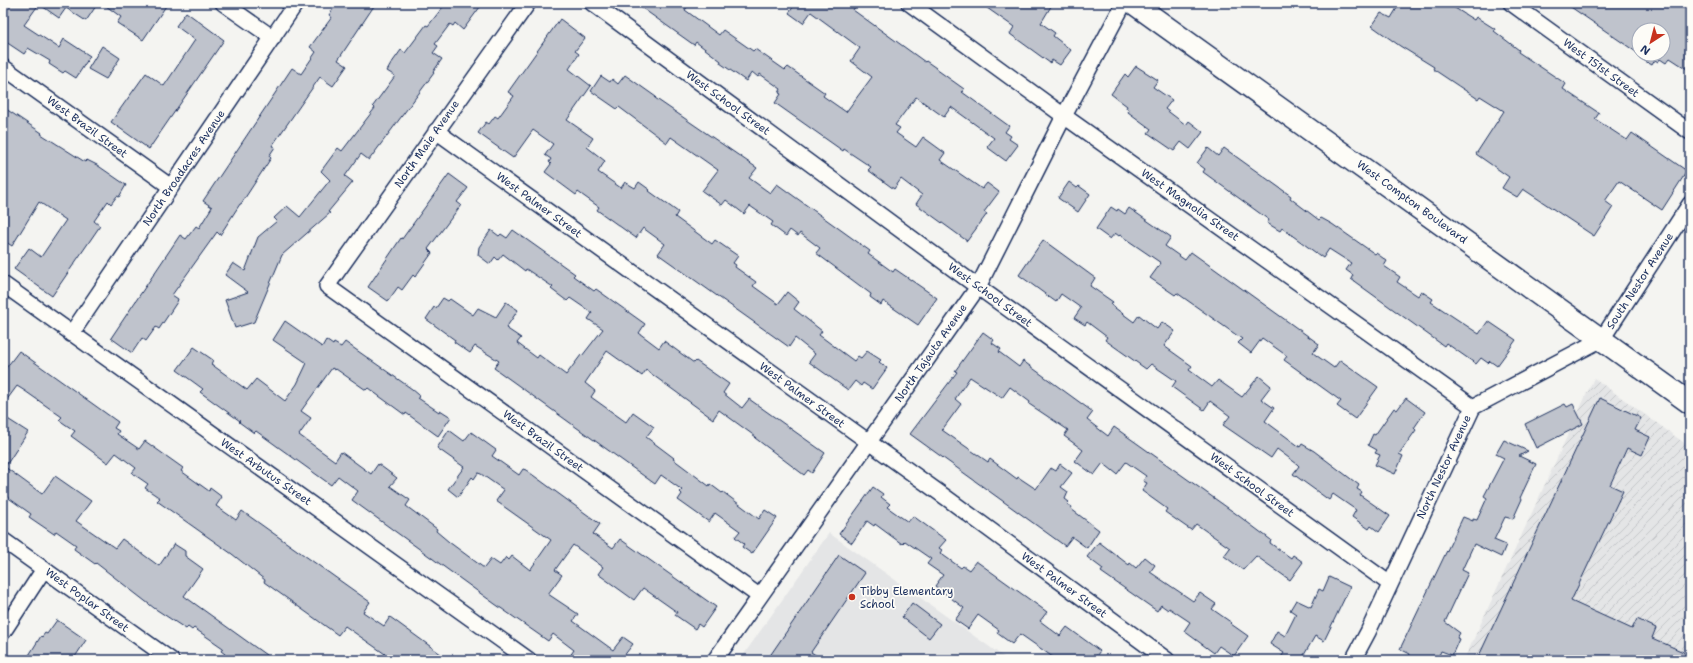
<svg xmlns="http://www.w3.org/2000/svg" width="1693" height="663" font-family="'Shantell Sans',sans-serif">
	<defs>
		<pattern id="industrial-furrows" width="10" height="10" patternUnits="userSpaceOnUse"><rect width="10" height="10" fill="#e4e5e6"/><path d="M-1 1l2-2M0 10L10 0M9 11l2-2" fill="none" stroke="#c3c5c8"/></pattern>
	</defs>
	<rect width="100%" height="100%" fill="#f4f4f1"/>
	<filter id="ink" filterUnits="userSpaceOnUse"><feTurbulence type="fractalNoise" baseFrequency=".025" numOctaves="2"/><feDisplacementMap in="SourceGraphic" scale="8" xChannelSelector="R" yChannelSelector="G"/><feConvolveMatrix kernelMatrix="1 2 1 2 8 2 1 2 1" color-interpolation-filters="sRGB"/></filter>
	<g filter="url(#ink)">
		<path fill="#e4e5e6" d="M829 533 1008 660H740Z"/>
		<path fill="url(#industrial-furrows)" d="M1594 378 1690 447V660H1464Z"/>
		<path fill="#bfc3cc" stroke="#1b2f5e" d="M7 3H98L86 21 66 8 59 18 39 4 24 25 59 48 64 39 90 56 76 78 65 71 63 73 49 64 50 61 28 48 24 54 3 40V9Z
			M102 3H168L143 40 117 23 121 17Z
			M337 3H376L338 60 347 66 333 86 320 77 272 146 275 147 269 156 271 158 241 204H240L220 235 217 232 172 295 178 299 177 302 159 329 156 327 146 341 142 338 132 353 111 338 180 235 186 239 196 226 199 228 212 207 203 201 292 68 301 74 316 52 310 47 332 17 329 15Z
			M446 3H483L463 30 455 23 453 26 450 24 435 44 438 46 433 53 442 59 433 72 434 73 369 160 361 154 345 176 353 182 328 212 330 213 282 255 254 322 235 328 225 300 248 292 225 275 233 263 245 271 258 237 277 221 274 218 287 206 300 217 330 180 321 171 338 148 342 151 375 108 373 106 395 76 387 71 391 64 401 50 405 53 426 25 428 26Z
			M635 3H690L685 10 719 35 723 30 753 51 755 49 785 70 788 67 825 93 823 96 846 112 872 77 851 61 860 48 811 12 803 23 789 13 796 3H858L853 10 925 62 926 61 936 68V69L964 89 962 92 1009 126 1005 132 1011 136 1009 139 1018 145 1006 161 987 147 994 138 951 107 944 117 916 97 895 125 900 128 896 133 916 147 923 137 945 153 940 160 982 189 987 183 999 192 984 212 987 214 967 241 916 204 922 195 901 179 894 189 868 170 871 167 844 149 843 151 775 103 781 94 779 93 781 89 760 74 758 77 752 72 746 81 720 63 721 61 696 42 694 45Z
			M980 3H1053L1041 23 1055 33 1053 36 1071 50 1060 65 1052 60 1050 63 1010 34 1014 27Z
			M1400 3H1447L1474 20 1476 17 1495 29 1494 31 1519 50 1518 52 1566 84 1563 89 1599 113 1595 119 1627 140 1632 133 1687 171 1662 210 1619 181 1605 201 1613 207 1594 236 1523 189 1517 197 1502 188 1509 177 1476 154 1504 111 1480 96 1478 99 1433 69 1434 67 1400 46 1372 26 1381 13 1391 18Z
			M1565 3H1690V71L1670 58 1666 63 1660 59 1658 62 1655 60 1652 65 1638 57 1640 54H1663V30H1639V54Z
			M186 12 224 40 149 149 111 122 146 73 164 86 195 40 176 26Z
			M560 19 585 38 575 51 579 54 569 69 591 86 567 120 593 138 587 147 605 161 598 172 621 188 625 182 635 188 639 182 650 190 649 191 678 212 675 217 712 244 715 240 738 256 733 263 736 265 735 267 756 282 753 286 778 304 787 292 799 302 794 309 822 331 819 335 854 361 858 356 861 358 867 351 881 360 879 362 887 368 872 389 863 383 861 386 855 381 848 390 809 362 815 354 795 338 789 347 658 254 665 244 643 228 636 238 597 210 599 207 578 192 576 195 545 172 551 164 549 162 551 159 545 155 553 144 533 130 513 158 478 133 486 122 489 124 495 116 498 118 514 96 508 92Z
			M102 46 120 58 106 79 88 69Z
			M1136 66 1158 80 1153 87 1172 100 1165 109 1186 125 1189 121 1203 132 1190 149 1181 142 1174 151 1148 133 1151 129 1128 112 1129 110 1126 108 1127 106 1111 94 1125 74 1128 77Z
			M625 75 656 97 655 98 757 168 749 178 770 193 777 184 870 251 868 254 893 272 895 269 937 298 918 325 883 301 881 305 870 297 871 294 816 253 820 248 800 233 798 236 790 230 786 236 771 225 773 222 750 206 744 214 726 200 722 205 702 191 718 170 671 137 667 143 619 107 617 109 591 91 601 76 610 82 612 79 618 84Z
			M3 107 42 133 41 134 85 162 87 160 97 165 126 185 119 197 117 196 111 204 108 201 94 221 100 226 52 296 14 269 29 248 41 257 66 220 39 202 12 246 3 240Z
			M1208 148 1218 156 1224 148 1291 196 1290 198 1319 220 1321 218 1323 219 1332 224 1375 254 1376 253 1387 261 1384 266 1400 277 1397 282 1418 296 1421 291 1433 299 1431 302 1479 334 1488 321 1516 340 1497 366 1490 361 1488 363 1481 358 1476 364 1446 343 1444 346 1351 279 1353 275 1346 270 1351 263 1329 249 1323 258 1282 228 1280 231 1267 223 1269 220 1203 172 1205 169 1197 163Z
			M449 174 468 188 457 202 461 205 428 249 432 253 415 277 413 275 402 290 398 287 388 301 368 287 401 238 402 239Z
			M1069 182 1077 188 1079 186 1090 194 1078 212 1058 198Z
			M1111 207 1117 211 1118 209 1125 214 1129 208 1171 237 1165 246 1185 260 1191 252 1319 344 1313 353 1334 368 1340 360 1378 387 1355 419 1337 406 1341 401 1284 360 1287 356 1262 338 1251 353 1238 343 1242 339 1177 293 1175 295 1150 278 1161 263 1120 235 1119 236 1115 233 1110 239 1096 229Z
			M491 230 499 236 501 234 507 238 513 230 575 274 573 276 594 291 596 289 645 324 639 333 659 348 664 341 694 363 696 361 729 384 723 393 742 408 749 399 825 453 812 473 808 470 804 475 755 438 756 437 719 410 713 419 646 370 642 376 607 351 585 383 595 391 591 397 626 422 633 412 654 427 646 437 674 458 673 459 709 486 710 484 722 493 723 492 759 519 765 510 777 518 752 554 742 547 744 544 735 537 740 531 715 513 709 522 678 500 682 494 680 492 682 490 661 475 655 484 494 368 499 361 475 346 470 353 454 342 455 340 426 319 434 307 436 308 443 298 448 301 450 299 473 315 478 308 496 317 506 302 518 310 506 328 521 338 517 343 537 358 539 355 566 375 581 355 582 356 603 329 588 319 592 313 570 298 567 301 551 289 553 287 526 269 525 271 503 254 498 260 495 257 490 264 478 255 479 247Z
			M1043 240 1095 278 1090 286 1113 302 1111 305 1134 322 1139 315 1157 329 1162 322 1175 331 1164 346 1192 366 1189 370 1212 387 1218 380 1242 397 1259 376 1271 386 1261 399 1274 408 1265 421 1300 447 1302 444 1314 451 1359 485 1357 489 1362 492 1360 495 1390 516 1379 532 1371 526 1369 529 1352 517 1356 510 1333 494 1329 500 1293 474 1299 466 1297 464 1277 449 1271 458 1223 425 1230 416 1210 401 1204 410 1172 387 1176 381 1151 364 1146 369 1105 340 1107 337 1087 322 1085 325 1074 318 1081 308 1061 294 1056 302 1019 275Z
			M285 321 322 347 326 340 333 345 334 343 341 347 345 342 412 389 419 395 418 398 439 412 440 410 451 417 438 436 406 413 405 415 368 388 366 390 336 369 335 370 332 368 301 411 311 418 299 435 335 461 341 452 371 474 378 464 397 478 390 486 410 500 406 506 437 529 436 531 449 542 484 568 491 559 500 565 506 557 509 560 512 556 530 570 551 540 496 501 504 490 481 474 478 473 474 479 472 477 458 497 448 489 464 467 437 448 449 430 464 441 471 432 496 450 492 456 519 475 523 469 526 470 600 524 593 534 613 548 620 539 716 607 702 627 698 624 695 629 675 615 677 612 643 588 634 600 598 574 603 567 573 545 555 570 562 575 548 594 578 614 573 621 613 650 623 637 633 644 623 657 627 660H567L574 650 553 634 548 641 495 604 352 500 358 491 338 476 331 485 256 431 254 433 239 422 240 421 200 392 203 389 177 370 194 347 213 360 211 364 247 390 256 379 285 401 297 384 307 363 273 340Z
			M983 332 994 340 992 343 1001 349 999 352 1019 367 1023 361 1093 412 1087 420 1108 436 1114 427 1235 513 1271 540 1270 543 1291 558 1293 555 1303 562 1290 580 1256 556 1243 570 1224 556 1230 548 1196 524 1191 530 1185 526 1165 512 1167 509 1142 491 1147 483 1143 481 1146 476 1126 462 1117 474 1103 463 1094 475 1075 461 1083 450 1064 436 1068 430 1029 404 1030 402 1010 387 1002 398 970 377 955 399 961 404 942 430 988 462 990 459 1017 479 1018 477 1036 489 1051 468 1056 471 1060 464 1072 473 1061 487 1068 492 1065 499 1069 502 1067 504 1072 507 1071 509 1099 530 1087 548 1072 537 1065 546 910 434 957 372 955 371Z
			M19 351 118 422 114 428 119 431 117 434 139 449 145 441 183 468 181 471 209 491 210 488 222 497 216 506 236 520 242 511 370 602 363 612 384 626 390 617 449 660H380L385 654 345 626 338 635 264 582 265 580 232 554 157 501 160 498 145 488 148 484 132 473 136 468 116 453 108 463 71 436 75 431 59 420 62 417 25 391 17 386 3 405V372Z
			M1406 398 1425 412 1414 428 1416 430 1399 454 1403 456 1395 474 1375 465 1380 455 1375 453 1377 450 1368 445 1373 434 1375 435 1394 408 1397 410Z
			M1600 398 1641 418 1635 430 1650 437 1642 455 1627 448 1610 485 1623 491 1571 601 1632 629 1637 619 1656 628 1652 638 1690 655V660H1477Z
			M1565 404 1567 407 1573 404 1583 424 1536 448 1525 424Z
			M3 416 28 432 5 467 42 494 55 476 91 501 76 521 115 548 122 539 159 566 174 544 185 551V556L203 569 184 596 273 660H221L225 654 221 651 223 648 194 628 192 630 188 627 186 629 154 608 96 563 95 564 74 549 76 545 56 531 54 534 29 517 31 514 3 494Z
			M1504 440 1528 451 1519 456 1536 464 1520 498 1522 499 1513 519 1505 517 1494 540 1506 545 1501 557 1474 544 1462 570 1468 573 1445 622 1460 633 1457 638 1459 639 1452 655 1441 651 1437 660H1408L1410 654 1400 649 1463 517 1473 521V519L1477 520 1487 498 1484 496 1504 458 1496 454Z
			M873 487 883 494 881 497 890 504 887 507 908 522 913 516 946 540 939 548 942 550 940 553 961 568 963 566 969 570 976 561 1047 612 1040 621 1060 636 1067 627 1100 651 1093 660H1057L1020 634 1012 644 997 633 999 630 978 615 968 629 955 620 964 608 935 586 943 575 927 564 931 559 905 541 902 544 875 524 874 526 867 521 852 543 839 534Z
			M1099 542 1129 565 1130 563 1136 568 1145 557 1155 565 1150 572 1193 601 1200 593 1216 604 1212 609 1232 623 1231 624 1248 636 1234 656 1219 646 1214 653 1184 631 1190 622 1169 608 1168 610 1161 605 1157 611 1101 572 1103 569 1087 557Z
			M839 555 865 573 811 652 823 660H767Z
			M1329 577 1350 587 1324 641 1315 636 1301 660H1279L1284 653 1270 644 1277 631 1285 636 1296 614 1290 610 1296 600 1311 607 1319 589 1323 591Z
			M912 603 940 624 929 638 902 617Z
			M57 620 86 640 73 660H26L41 636 42 637 45 633 47 634Z"/>
		<g fill="none" stroke-linecap="round" stroke-linejoin="round">
			<g stroke="#1b2f5e" stroke-width="18">
				<path id="minor" d="M223 3 273 38
					M528 3 327 286 759 596
					M592 3 978 287 1390 584
					M909 3 1064 116 1473 407
					M1511 3 1690 132
					M3 67 171 187
					M436 131 948 499 1167 660
					M3 284 529 660
					M71 334 296 3
					M3 540 171 660
					M3 632 44 569
					M715 660 978 287 1064 116 1124 3
					M1353 660 1368 632 1473 407 1602 339 1690 204"/>
			</g>
			<g stroke="#1b2f5e" stroke-width="24">
				<path id="secondary" d="M1133 3 1690 403"/>
			</g>
			<use href="#minor" stroke="#fdfcf7" stroke-width="15"/>
			<use href="#secondary" stroke="#fdfcf7" stroke-width="21"/>
		</g>
	</g>
	<circle fill="#c8321e" stroke="#fdfcf7" stroke-width="1.5" cx="852" cy="597" r="4"/>
	<g text-anchor="middle" dominant-baseline="central" stroke-width="3.5" stroke-linejoin="round" paint-order="stroke">
		<g font-size="11" fill="#1b2f5e" stroke="#fdfcf7">
			<text transform="translate(1601 68) rotate(36)">West 151st Street</text>
			<text transform="translate(728 103) rotate(36)">West School Street</text>
			<text transform="translate(87 127) rotate(36)">West Brazil Street</text>
			<text transform="translate(427 144) rotate(-55)">North Maie Avenue</text>
			<text transform="translate(184 168) rotate(-56)">North Broadacres Avenue</text>
			<text transform="translate(1412 202) rotate(36)">West Compton Boulevard</text>
			<text transform="translate(539 205) rotate(36)">West Palmer Street</text>
			<text transform="translate(1190 205) rotate(35)">West Magnolia Street</text>
			<text transform="translate(1640 281) rotate(-57)">South Nestor Avenue</text>
			<text transform="translate(990 295) rotate(36)">West School Street</text>
			<text transform="translate(931 353) rotate(-55)">North Tajauta Avenue</text>
			<text transform="translate(802 395) rotate(36)">West Palmer Street</text>
			<text transform="translate(543 441) rotate(36)">West Brazil Street</text>
			<text transform="translate(1444 467) rotate(-65)">North Nestor Avenue</text>
			<text transform="translate(266 472) rotate(35)">West Arbutus Street</text>
			<text transform="translate(1252 485) rotate(36)">West School Street</text>
			<text transform="translate(1064 585) rotate(36)">West Palmer Street</text>
			<text transform="translate(87 600) rotate(36)">West Poplar Street</text>
		</g>
		<g font-size="11" fill="#1b2f5e" stroke="#fdfcf7" text-anchor="start">
			<text x="860" y="591">Tibby Elementary<tspan x="860" dy="13">School</tspan></text>
		</g>
	</g>
	<rect width="1693" height="663" fill="none" stroke="#fdfcf7" stroke-width="16"/>
	<rect x="8" y="8" width="1677" height="647" fill="none" stroke="#1b2f5e" stroke-width="1.5" filter="url(#ink)"/>
	<g transform="translate(1651 42) rotate(216)"><circle r="19" fill="#fdfcf7" stroke="#a3aaba"/>
	<path d="M0-3L7 15L0 10L-7 15Z" fill="#c8321e"/>
	<text y="-6" font-size="11" font-weight="bold" text-anchor="middle" fill="#1b2f5e">N</text>
	</g>
</svg>
